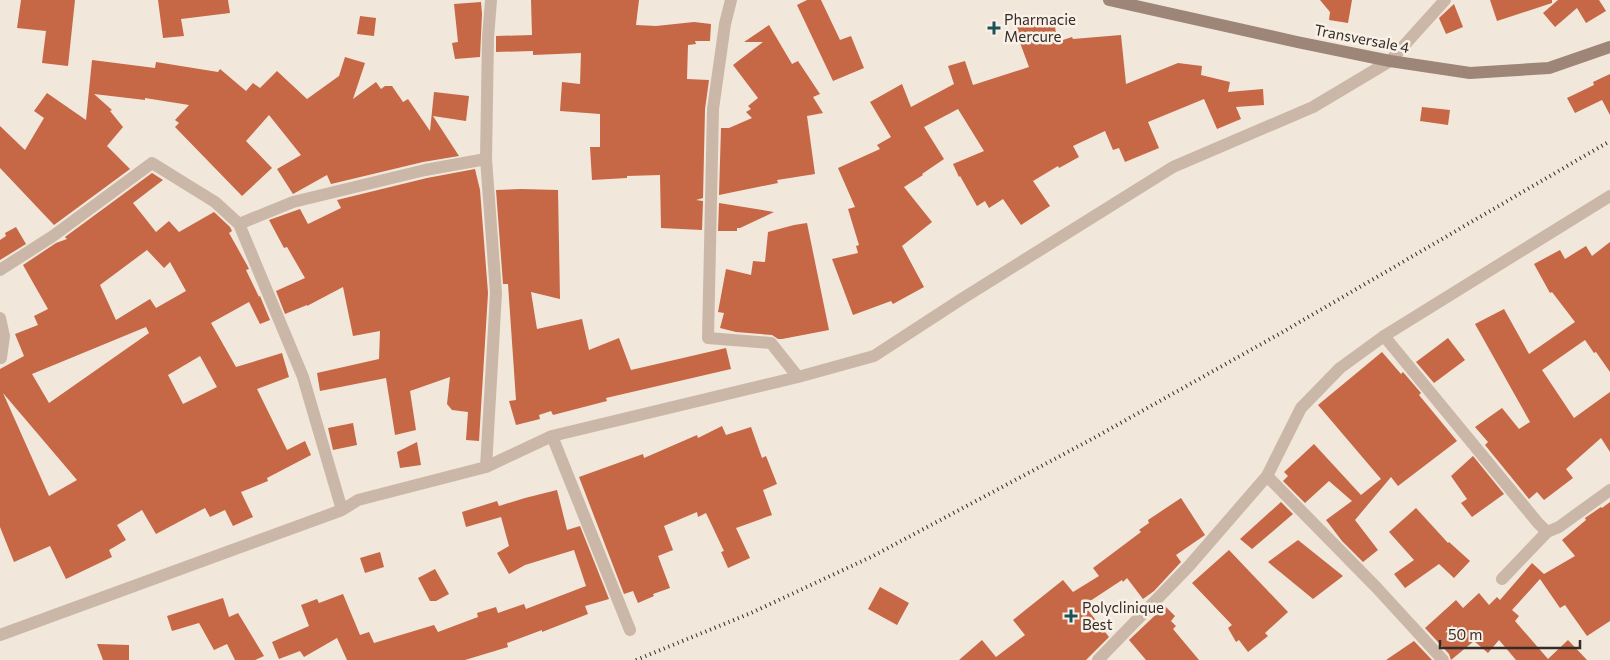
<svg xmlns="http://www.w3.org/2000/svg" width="1610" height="660" font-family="Commissioner,sans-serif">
	<rect width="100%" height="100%" fill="#f2e7db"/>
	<path fill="#c66745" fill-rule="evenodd" d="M21 0H75L68 66 42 63 46 31 17 28Z
		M158 0H228L230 13 181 19 184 36 163 38Z
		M531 0H639L636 25 656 26 694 22 711 24 710 41H695L696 44 688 45 687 79 709 80 705 109 703 198 696 200 703 201 702 230 661 228 660 175 627 176V178L592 180 590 147H600V114L560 111 562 82 580 84 581 53 533 55V51L496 52V36L532 35Z
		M807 0H821L840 40 851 36 864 68 833 81 797 5Z
		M1320 0H1352L1348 23 1329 20 1330 12Z
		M1490 0H1552V3L1497 21Z
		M1558 0H1599L1606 11 1586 23 1577 8 1555 27 1543 13Z
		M481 2 482 14 480 57 455 59 452 43 458 42 454 4Z
		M1454 4 1463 27 1446 34 1439 18Z
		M360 16 376 18 374 36 357 34Z
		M1054 18 1057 42 1072 37 1073 39 1121 35 1126 84 1178 63 1202 66 1201 75 1230 82 1228 92 1263 89 1264 105 1236 107 1241 119 1217 129 1204 99 1148 122 1159 148 1125 162 1119 148 1113 150 1105 131 1073 146 1079 157 1059 168 1058 166 1033 181 1050 206 1021 225 1003 199 989 208 985 201 977 206 960 176 959 177 953 164 984 151 958 109 924 127 944 159 922 174 923 175 904 187 932 222 902 246 924 287 893 304 891 301 853 315 832 259 858 253 856 246 859 245 848 209 855 207 838 168 880 149 877 145 891 137 870 102 902 84 911 107 954 84 948 66 965 61 973 85 1029 67 1019 40 1017 24Z
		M769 25 792 64 798 61 820 94 813 97 823 113 807 116 815 174 777 180 778 183 719 195 721 128H729L752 118 746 112 751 109 748 106 758 98 733 65 763 42H744Z
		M345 57 365 63 353 99 376 82 381 89 385 86H392L403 102 408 99 430 131 434 92 469 96 466 121 433 116 459 156 423 162 331 184 327 175 293 194 277 169 301 155 269 115 246 141 272 168 242 196 175 127 179 123 175 120 189 105 145 98V100L94 94 112 110 110 111 123 127 107 146 130 169 54 225 0 168V126L25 150 44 118 34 111 47 93 86 120 92 60 155 68 156 62 218 72 220 69 246 91 253 83 260 88 277 71 307 99 339 76Z
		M1610 74V115L1602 100 1575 113 1567 98 1594 85 1593 82Z
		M1422 107 1450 110 1448 125 1420 121Z
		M475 169 480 190 488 293 479 441 466 440 468 412 452 410 447 404 450 377 410 391 416 430 395 435 386 378 320 391 317 373 379 359 380 331 353 336 343 287 307 306V305L285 314 276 291 305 278 287 247 284 248 269 220 300 209 308 224 341 208 337 200 427 178Z
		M152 173 163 180 133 203 156 232 169 221 179 232 214 212 230 227 232 231 229 233 247 265 249 269 246 270 259 297 257 298 260 296 270 320 260 324 249 302 211 323 236 367 282 353 289 377 257 389 287 450 305 441 311 455 267 478 268 481 241 492 253 517 233 526 225 510 210 517 205 508 156 534 142 510 117 525 126 540 109 550 112 557 66 579 50 546 14 562 0 527V369L24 356 15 334 38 325 34 316 48 309 23 265 56 243 67 239 65 237ZM147 250 164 268 170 262 186 291 156 308 150 299 116 320 100 285ZM146 327 149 333 49 403 32 374ZM200 356 217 387 183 404 168 375ZM3 393 77 480 49 496Z
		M521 189 558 190 560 299 531 292 537 329 582 319 589 350 619 338 631 370 726 348 731 369 606 398 607 401 553 415 551 411 539 415 540 419 516 425 509 401 516 400 508 284H503L496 190Z
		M719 203 774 212 740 228H737V231H718Z
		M807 223 829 330 782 339H778L772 335 736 332 720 328 724 313 718 312 726 269 751 275 753 261 765 262 768 232 794 225Z
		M16 227 26 244 0 260V240L6 236 5 233Z
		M1610 242V372L1596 352 1594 353 1585 340 1542 370 1574 418 1610 392V452L1601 438 1566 469 1573 478 1544 500 1537 492 1529 499 1485 445 1488 442 1475 427 1502 408 1519 429 1530 422 1475 324 1504 309 1529 354 1575 322 1552 292 1550 293 1534 264 1560 250 1565 259 1586 246 1592 256Z
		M1448 338 1465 360 1434 383 1416 362Z
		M1382 352 1401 374 1403 372 1421 393 1419 395 1457 441 1398 486 1391 477 1355 520 1378 550 1363 562 1342 541 1326 520 1352 501 1329 481 1305 503 1283 481 1288 476 1284 472 1314 444 1361 495 1381 479 1318 405Z
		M353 423 357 445 333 450 328 428Z
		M722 426 726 435 751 427 762 458 766 456 777 484 763 490 772 515 736 528 750 558 728 568 721 552 724 551 706 513 698 517 697 512 664 526 673 550 658 556 670 588 653 594 654 596 638 603 633 591 624 594 579 477 643 454 644 458 697 435 698 438Z
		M417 442 421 465 400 468 397 452Z
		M1473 456 1504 494 1472 517 1461 503 1467 499 1451 476Z
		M557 490 567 530 580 526 609 599 585 606 588 614 542 632V630L507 643 508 647 465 660H347L337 638 304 657 300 651 279 659 272 642 309 626 301 605 317 599 319 603 343 594 360 635 369 632 374 643 434 625 438 632 478 617 477 613 496 607 498 613 524 604 526 609 586 586 574 550 525 565 509 574 497 553 509 546 501 517 466 527 462 512 497 501 499 506 525 498Z
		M1181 498 1205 535 1176 555 1181 562 1154 591 1143 599 1127 578 1123 582 1122 580 1084 605 1109 637 1086 660H959L982 640 996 657 1025 635 1013 620 1063 580 1073 592 1099 576 1093 568 1141 532 1139 530 1149 523 1148 520Z
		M1281 502 1293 514 1252 549 1240 539Z
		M1610 502V621L1587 636 1565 605 1560 608 1540 579 1512 610 1519 616 1515 621 1548 659 1568 640 1587 660H1516L1499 640 1488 653 1474 641 1451 660 1449 654 1425 628 1456 600 1463 608 1479 593 1489 605 1497 597 1500 600 1532 563 1544 574 1575 556 1562 540 1586 520 1585 518 1601 507 1602 508Z
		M1416 508 1448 543 1449 542 1470 561 1454 578 1439 564 1405 588 1394 574 1414 560 1389 532Z
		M1298 540 1343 576 1313 599 1268 562Z
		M1229 550 1288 612 1265 633 1268 636 1248 652 1239 640 1236 642 1228 628 1232 625 1192 583Z
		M380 552 384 567 365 573 360 558Z
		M435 569 449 594 436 601H430L418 578Z
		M880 587 909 603 897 625 868 609Z
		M223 598 229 617 238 613 264 656 255 660H235L227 644 214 650 199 623 172 631 167 616Z
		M1165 606 1175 616 1171 621 1176 626 1173 629 1199 660H1146L1129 640Z
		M1414 641 1432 660H1386Z
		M97 644 129 645V660H103Z"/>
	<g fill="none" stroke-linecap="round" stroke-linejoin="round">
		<path stroke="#cab7a7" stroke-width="12" d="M731 0 725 24 713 109 708 338 771 343 798 377
			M239 224 293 202 425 170 486 159
			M0 270 53 236 152 163 215 202 239 224 303 377 342 510
			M0 318 4 336 1 358
			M1384 336 1538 523 1547 532 1559 527 1610 490
			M552 436 630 630
			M486 467 496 293 486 159 488 38 491 0
			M1267 476 1376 587 1443 660
			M1502 579 1547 532
			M0 635 342 510 358 500 486 467 552 436 798 377 874 356 960 300 1173 167 1313 107 1390 61 1445 0
			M1098 660 1189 566 1267 476 1301 408 1340 368 1384 336 1610 196"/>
		<path stroke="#9d8678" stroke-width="12" d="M1109 0 1297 42 1390 61 1470 73 1549 68 1610 47"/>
		<path stroke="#362c27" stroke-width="4" stroke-dasharray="1 4" stroke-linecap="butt" d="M636 660 751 613 873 556 1092 439 1281 333 1610 141"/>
	</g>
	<g fill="#1d5257" stroke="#f9f1e7" stroke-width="2">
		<path d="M991.5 20.5h5v5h5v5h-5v5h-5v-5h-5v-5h5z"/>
		<path d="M1068.5 608.5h5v5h5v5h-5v5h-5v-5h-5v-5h5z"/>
	</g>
	<g text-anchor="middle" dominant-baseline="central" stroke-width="5" stroke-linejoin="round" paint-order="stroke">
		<g font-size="15" fill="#362c27" stroke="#f9f1e7" text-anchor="start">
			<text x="1004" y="19">Pharmacie<tspan x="1004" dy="17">Mercure</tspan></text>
			<text x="1082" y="607">Polyclinique<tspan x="1082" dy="17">Best</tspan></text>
		</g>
		<g font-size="15" fill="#362c27" stroke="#f9f1e7">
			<text transform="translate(1362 38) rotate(11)">Transversale 4</text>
		</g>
	</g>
	<path d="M1440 640v8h140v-8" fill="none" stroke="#362c27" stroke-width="2.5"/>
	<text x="1448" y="640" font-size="15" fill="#362c27" stroke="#f9f1e7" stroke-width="4" paint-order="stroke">50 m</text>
</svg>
